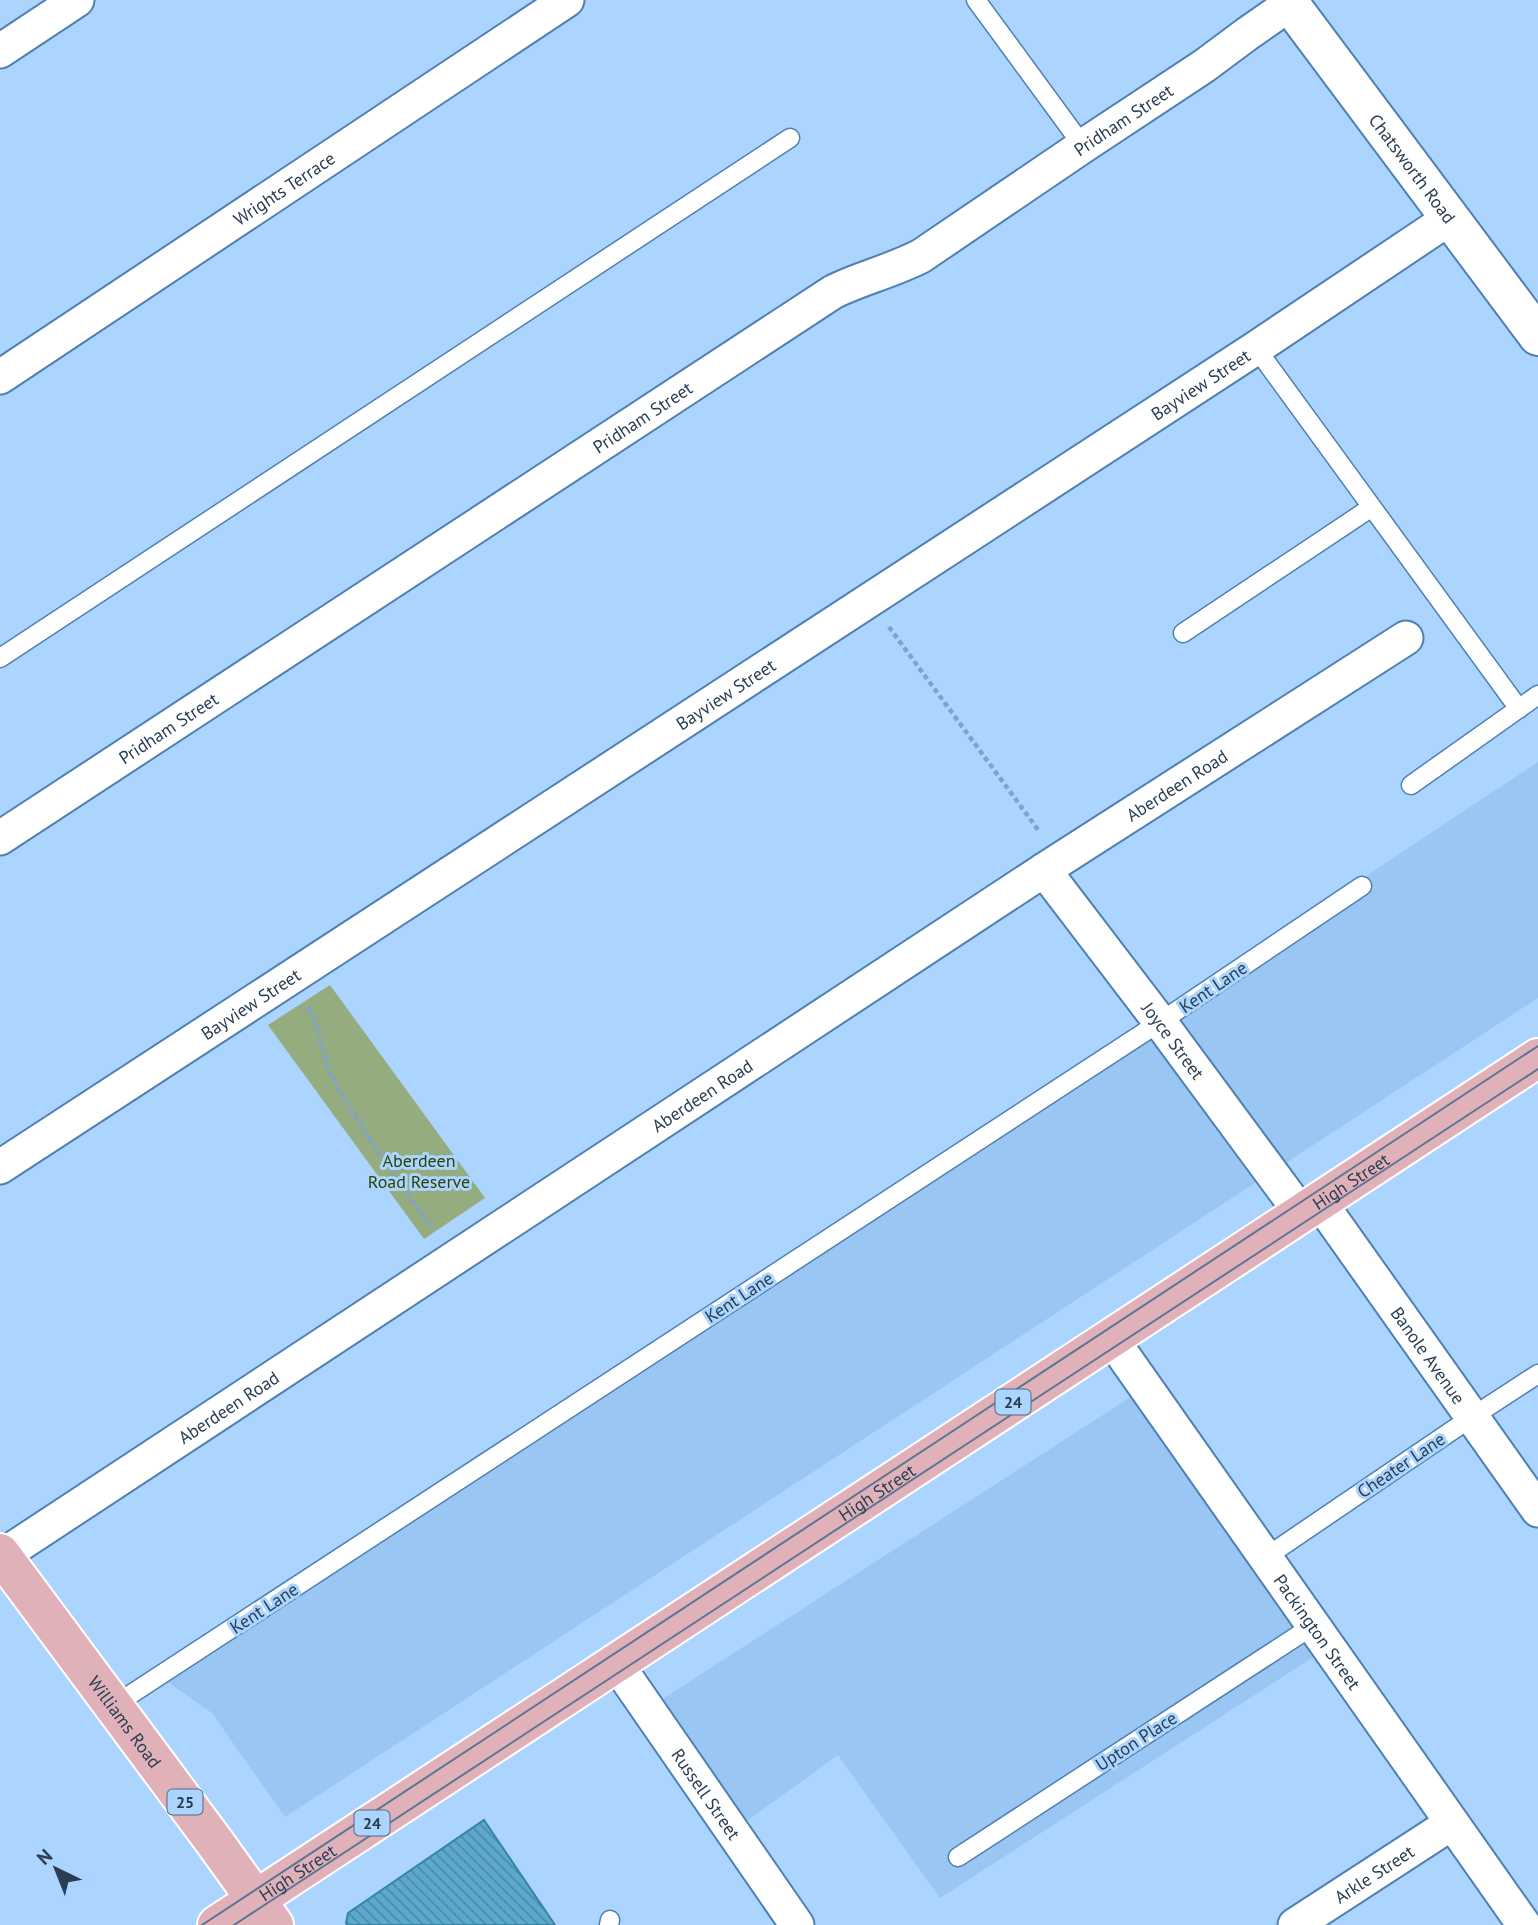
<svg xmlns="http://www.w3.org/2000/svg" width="1538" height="1925" font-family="'PT Sans',sans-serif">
	<defs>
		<pattern id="building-back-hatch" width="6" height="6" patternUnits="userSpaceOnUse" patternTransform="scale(1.75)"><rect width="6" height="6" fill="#5ca9cd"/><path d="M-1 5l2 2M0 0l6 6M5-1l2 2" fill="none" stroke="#4c8ba9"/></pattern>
	</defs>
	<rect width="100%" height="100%" fill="#abd4ff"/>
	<path fill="#9ac6f4" d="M1538 762V998L285 1817 212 1713 159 1676Z
		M1137 1393 1315 1656 940 1898 838 1755 737 1828 658 1702Z"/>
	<path fill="#95ac7f" d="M330 985 485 1198 424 1239 268 1025Z"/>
	<path fill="url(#building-back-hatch)" stroke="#3484a6" stroke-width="2" d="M484 1820 555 1925H347L346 1923 348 1913Z"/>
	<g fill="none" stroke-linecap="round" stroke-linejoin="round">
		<g stroke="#4f80b1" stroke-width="21">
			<path id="service" d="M976 0 1083 146
				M1256 348 1519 709
				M1183 633 1372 507
				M0 658 790 138
				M1411 785 1538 695
				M1266 1557 1472 1417 1538 1374
				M113 1706 1160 1022 1362 886
				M958 1857 1314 1625
				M609 1925 610 1920"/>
		</g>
		<g stroke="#4f80b1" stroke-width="37">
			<g id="minor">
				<path d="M0 51 77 0"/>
				<path id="s1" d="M0 377 567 0"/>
				<path id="s2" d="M0 838 833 292C861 278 892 271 921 256L1083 146 1204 66 1247 34 1290 4"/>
				<path id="s3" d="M1044 870 1160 1022 1301 1213"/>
				<path id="s4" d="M0 1167 1256 348 1450 218"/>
				<path id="s5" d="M1319 1201 1538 1510"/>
				<path id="s6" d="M1111 1338 1524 1925"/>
				<path id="s7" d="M2 1556 1044 870 1406 638"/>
				<path id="s8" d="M616 1663 797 1925"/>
				<path id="s9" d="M1295 1925 1452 1823"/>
			</g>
		</g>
		<g stroke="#4f80b1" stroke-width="42">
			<g id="tertiary">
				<path id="s10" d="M1287 0 1538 336"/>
			</g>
		</g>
		<g stroke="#fff" stroke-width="42">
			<g id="primary">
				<path id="s11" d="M0 1553 216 1844 274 1925"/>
				<path id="s12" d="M217 1925 1538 1058"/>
			</g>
		</g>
		<path stroke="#81a3c7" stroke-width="4.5" stroke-dasharray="5 3.5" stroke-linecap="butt" d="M889 627 1039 831
			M308 1007C321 1027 320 1053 331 1074 360 1129 397 1179 433 1229"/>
		<use href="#service" stroke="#fff" stroke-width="18"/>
		<use href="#minor" stroke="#fff" stroke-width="33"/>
		<use href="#tertiary" stroke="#fff" stroke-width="38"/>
		<use href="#primary" stroke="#e1b1b9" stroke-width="38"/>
		<path stroke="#5a7693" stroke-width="2" d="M202 1925 1538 1046
			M234 1925 1538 1069"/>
	</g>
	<g text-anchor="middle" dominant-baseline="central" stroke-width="6" stroke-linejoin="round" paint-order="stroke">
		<g fill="#abd4ff" stroke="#506b87" stroke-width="2">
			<rect x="995.5" y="1389.5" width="35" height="25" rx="5"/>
			<rect x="167.5" y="1789.5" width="35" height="25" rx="5"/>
			<rect x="354.5" y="1810.5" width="35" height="25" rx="5"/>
		</g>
		<g font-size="16" font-weight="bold" fill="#293e53">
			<text x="1013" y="1402">24</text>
			<text x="185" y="1802">25</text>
			<text x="372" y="1823">24</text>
		</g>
		<g font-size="18" fill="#293e53" stroke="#abd4ff">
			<text stroke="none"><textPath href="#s2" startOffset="1335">Pridham Street</textPath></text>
			<text stroke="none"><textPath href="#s10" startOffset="210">Chatsworth Road</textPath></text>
			<text stroke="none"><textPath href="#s1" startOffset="341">Wrights Terrace</textPath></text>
			<text stroke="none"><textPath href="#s4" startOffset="1433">Bayview Street</textPath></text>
			<text stroke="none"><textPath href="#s2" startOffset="768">Pridham Street</textPath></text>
			<text stroke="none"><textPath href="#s4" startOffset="866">Bayview Street</textPath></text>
			<text stroke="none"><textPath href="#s2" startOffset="201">Pridham Street</textPath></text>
			<text stroke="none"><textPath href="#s7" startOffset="1405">Aberdeen Road</textPath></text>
			<text transform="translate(1213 987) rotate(-34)">Kent Lane</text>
			<text stroke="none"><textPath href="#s4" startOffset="299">Bayview Street</textPath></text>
			<text stroke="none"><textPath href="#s3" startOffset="214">Joyce Street</textPath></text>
			<text stroke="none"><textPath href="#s7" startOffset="838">Aberdeen Road</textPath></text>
			<text stroke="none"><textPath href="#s12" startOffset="1356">High Street</textPath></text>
			<text transform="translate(739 1297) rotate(-33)">Kent Lane</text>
			<text stroke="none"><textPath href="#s5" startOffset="189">Banole Avenue</textPath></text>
			<text stroke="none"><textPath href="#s7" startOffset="271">Aberdeen Road</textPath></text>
			<text transform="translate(1401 1465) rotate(-34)">Cheater Lane</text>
			<text stroke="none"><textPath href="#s12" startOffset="789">High Street</textPath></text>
			<text transform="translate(264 1608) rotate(-33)">Kent Lane</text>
			<text stroke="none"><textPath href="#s6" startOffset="359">Packington Street</textPath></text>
			<text stroke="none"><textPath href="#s11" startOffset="210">Williams Road</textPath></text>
			<text transform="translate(1136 1741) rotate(-33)">Upton Place</text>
			<text stroke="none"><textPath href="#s8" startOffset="159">Russell Street</textPath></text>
			<text stroke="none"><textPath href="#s12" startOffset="96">High Street</textPath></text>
			<text stroke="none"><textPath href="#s9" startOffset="94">Arkle Street</textPath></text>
		</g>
		<g font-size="18" fill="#2b4400" stroke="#abd4ff">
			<text x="419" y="1160">Aberdeen<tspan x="419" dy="21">Road Reserve</tspan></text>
		</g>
	</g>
	<g transform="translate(56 1869) rotate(317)" stroke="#abd4ff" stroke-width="5" paint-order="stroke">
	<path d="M0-5L12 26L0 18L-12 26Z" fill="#293e53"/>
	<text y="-10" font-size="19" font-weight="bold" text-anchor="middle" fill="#293e53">N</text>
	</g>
</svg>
